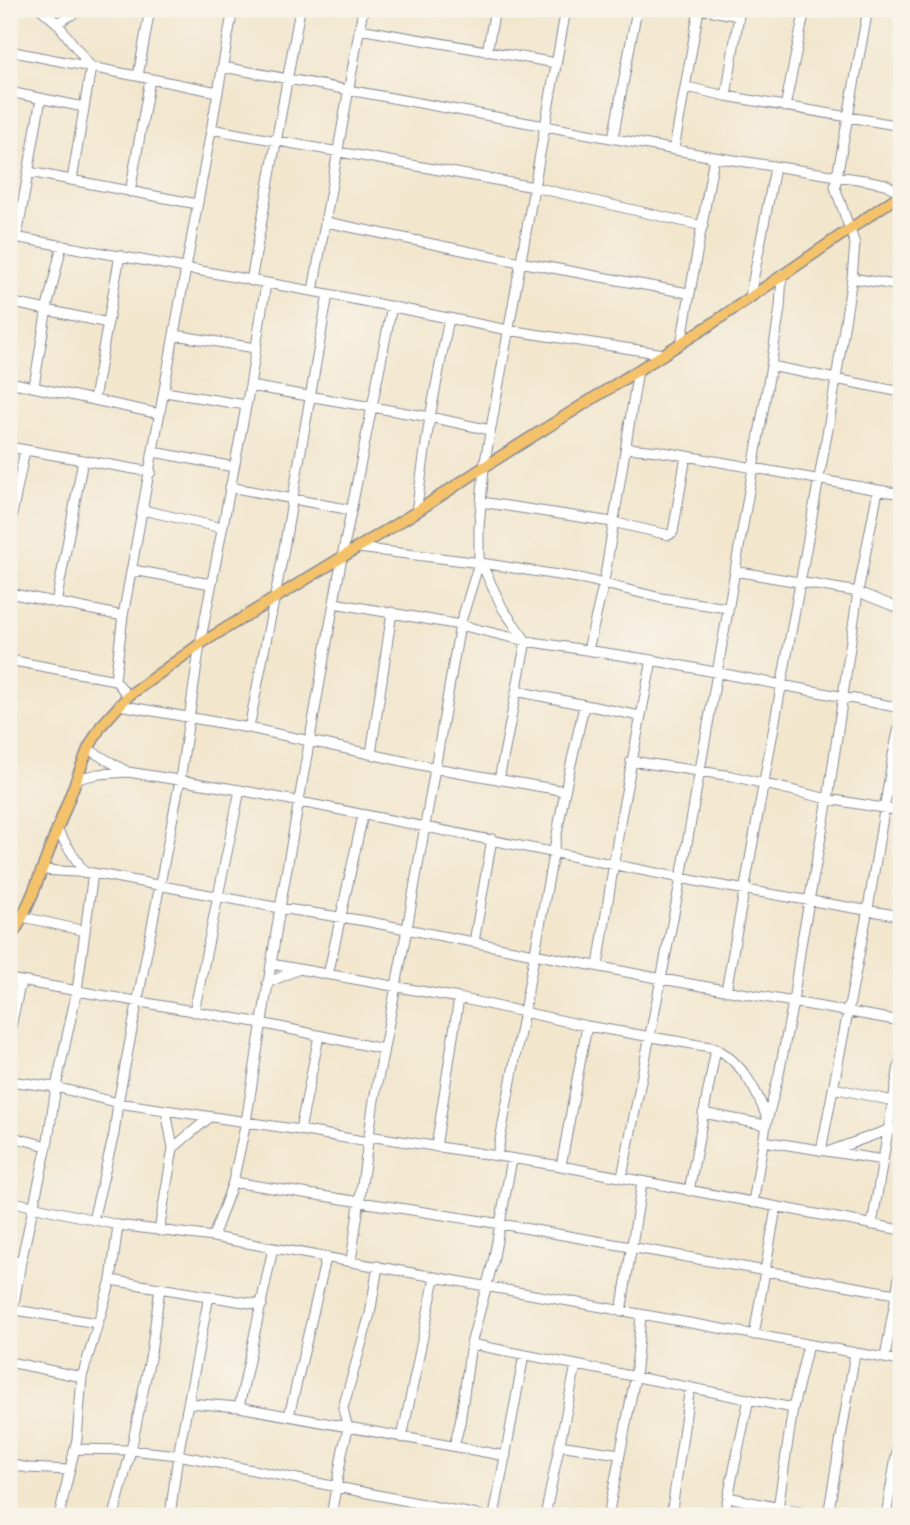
<svg xmlns="http://www.w3.org/2000/svg" width="910" height="1525" font-family="'Balsamiq Sans',sans-serif">
	<rect width="100%" height="100%" fill="#f7f3e8"/>
	<filter id="ink" filterUnits="userSpaceOnUse"><feTurbulence type="fractalNoise" baseFrequency=".0143" numOctaves="2"/><feDisplacementMap in="SourceGraphic" scale="14" xChannelSelector="R" yChannelSelector="G"/><feConvolveMatrix kernelMatrix="1 2 1 2 8 2 1 2 1" color-interpolation-filters="sRGB"/></filter>
	<filter id="wash" filterUnits="userSpaceOnUse"><feTurbulence type="fractalNoise" baseFrequency=".00686" numOctaves="4" result="noise"/><feDisplacementMap in="SourceGraphic" scale="28" xChannelSelector="R" yChannelSelector="G"/><feGaussianBlur stdDeviation="1.57" result="paint"/><feColorMatrix in="noise" values="0 0 0 0 0 0 0 0 0 0 0 0 0 0 0 0 0 1.4 0 .05"/><feComposite in="paint" operator="in"/></filter>
	<g filter="url(#wash)">
		<rect width="100%" height="100%" fill="#f2e6cd"/>
	</g>
	<g filter="url(#ink)">
		<g fill="none" stroke-linecap="round" stroke-linejoin="round">
			<g stroke="#868a96" stroke-width="11">
				<path id="minor" d="M41 9 57 23 91 67 72 180
					M701 9 739 16
					M57 23 82 9
					M359 29 556 63
					M9 51 218 92
					M487 52 495 9
					M223 67 714 157 870 181 885 184 901 193
					M138 76 150 9
					M687 87 726 96 901 126
					M9 92 84 107
					M726 96 740 9
					M785 107 805 9
					M211 129 534 187 703 226
					M613 138 637 9
					M674 149 699 9
					M29 172 197 204
					M130 192 150 79
					M326 222 520 262 688 293
					M9 236 328 294 508 330 664 354
					M17 237 41 98
					M852 278 901 286
					M251 281 300 9
					M313 291 363 9
					M750 296 775 168
					M9 302 108 323
					M175 335 255 348
					M681 344 714 157
					M771 366 901 392
					M9 382 160 414
					M34 386 47 308 62 245
					M250 386 430 417 490 430
					M165 392 246 405
					M899 392 901 381
					M94 399 120 255
					M9 447 151 472
					M627 448 658 451 901 494
					M154 452 234 467
					M230 487 351 510
					M481 502 612 522 669 535 673 532 686 456
					M143 510 222 528
					M416 512 430 417 449 318
					M9 530 25 450
					M358 548 481 563 584 579 661 598 727 608
					M481 563 503 609 526 641 499 780
					M133 570 211 584
					M734 571 858 592 901 609
					M9 593 123 616
					M56 603 83 460
					M334 603 460 625 526 641 652 660 901 708
					M588 650 604 582 638 370
					M9 660 115 680
					M516 691 640 716
					M128 696 115 680 123 616 233 9
					M119 705 249 728 435 768 565 791
					M249 728 282 560 328 294
					M88 749 126 771
					M371 754 392 612
					M631 761 732 776 828 799 901 811
					M76 779 98 774 128 772 240 790 711 884 901 916
					M57 830 84 872
					M42 870 93 873 280 908 365 921 662 979 901 1021
					M23 917 85 931
					M474 942 492 839
					M271 964 459 998 587 1026 716 1048C743 1064 756 1089 767 1118
					M598 966 621 817 652 660
					M328 975 363 815
					M9 979 261 1023 383 1049
					M267 983 297 970
					M726 991 829 423 852 278 855 244 835 187 868 9
					M194 1012 240 790
					M9 1035 21 981
					M9 1081 56 1087 118 1103 300 1130 368 1142
					M834 1088 893 1101
					M703 1113 766 1125
					M300 1130 319 1036
					M9 1136 47 1146
					M369 1136 561 1166 901 1230
					M763 1141 883 1160
					M436 1147 459 998
					M173 1148 210 1117
					M821 1151 868 909 893 755 901 718
					M830 1151 888 1130 901 1129
					M497 1156 565 791 584 706
					M561 1166 587 1026
					M622 1177 681 878 771 366 780 308 782 274
					M233 1182 501 1224 901 1295
					M689 1191 716 1048
					M9 1201 118 1225 213 1237 901 1361
					M753 1203 766 1125 779 1074 793 1002 801 945 828 799 858 592 878 490
					M93 1220 114 1134 118 1103 180 780 200 644 250 386 266 283
					M872 1225 901 1054
					M159 1231 173 1148 166 1111
					M213 1237 233 1182 246 1122 280 908 342 557 392 306
					M9 1260 21 1262
					M351 1261 374 1100 407 929 460 625 479 563V528L484 467 566 9
					M111 1280 262 1305
					M9 1309 97 1323
					M13 1310 21 1262 47 1146 56 1087 77 990 93 873
					M621 1312 642 1183
					M754 1335 776 1208
					M471 1344 793 1408
					M885 1358 901 1266
					M9 1362 82 1377
					M188 1403 239 1407 273 1248
					M239 1407 506 1456
					M289 1416 326 1258
					M402 1438 435 1278
					M559 1445 619 1454
					M454 1446 460 1423 471 1344 493 1262 512 1159
					M75 1449 131 1450 178 1455 482 1516
					M9 1464 28 1468 69 1470
					M9 1480 12 1465
					M728 1497 818 1516
					M778 1508 793 1408 808 1345
					M59 1516 77 1439 82 1377 111 1280 118 1225
					M114 1516 131 1450 151 1353 160 1288
					M170 1516 178 1455 209 1296
					M331 1516 343 1449 348 1429 343 1408 370 1314 378 1266
					M494 1516 524 1355
					M545 1516 576 1365
					M608 1516 635 1378 641 1316
					M671 1516 690 1387
					M724 1516 749 1399
					M828 1516 855 1353
					M886 1516 901 1427"/>
			</g>
			<g stroke="#868a96" stroke-width="13">
				<path id="major" d="M9 940 19 924 33 893 88 749 101 726 128 696 200 644 416 512 484 467 710 325 901 194"/>
			</g>
			<use href="#minor" stroke="#fff" stroke-width="9"/>
			<use href="#major" stroke="#f4c26a" stroke-width="10"/>
		</g>
	</g>
	<rect width="910" height="1525" fill="none" stroke="#f7f3e8" stroke-width="35"/>
</svg>
